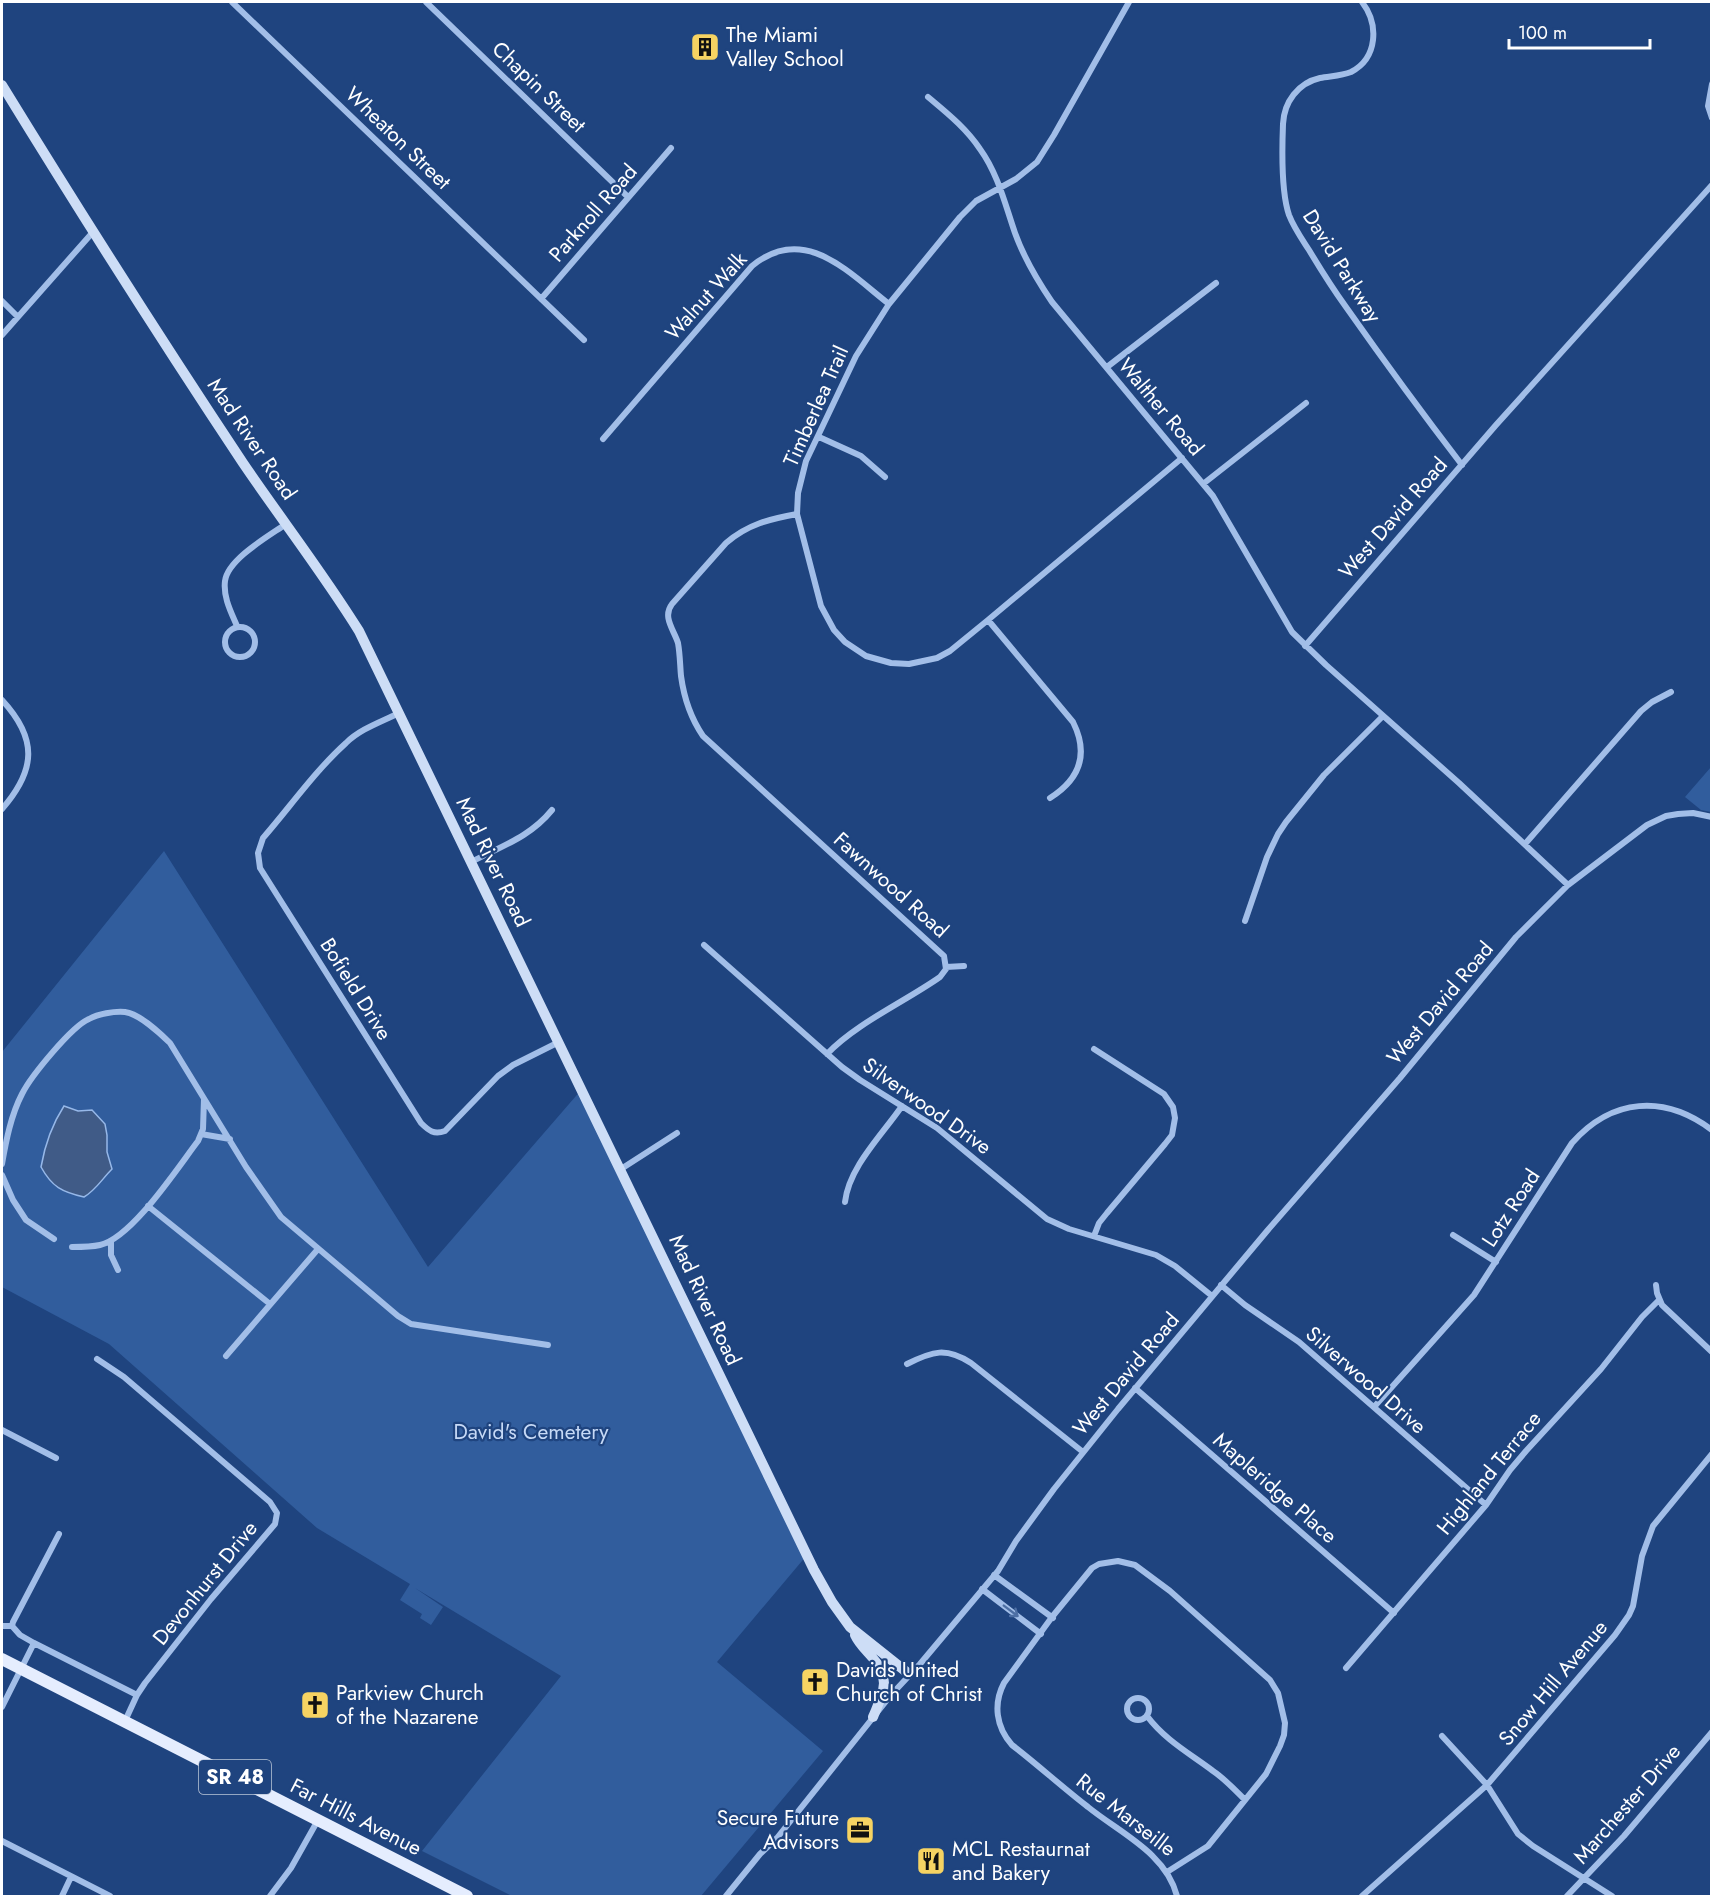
<svg xmlns="http://www.w3.org/2000/svg" width="1713" height="1898" font-family="Jost,sans-serif">
	<rect width="100%" height="100%" fill="#1f447f"/>
	<path fill="#315d9d" d="M1711 767V812L1701 810 1685 797Z
		M164 851 428 1267 582 1089 807 1555 717 1662 823 1751 701 1896H512L422 1851 561 1676 415 1588 443 1607 431 1625 420 1618 422 1614 400 1600 410 1584 317 1528 109 1344 2 1287V1052Z"/>
	<path fill="#405b87" stroke="#96b8e9" stroke-width="1.5" d="M64 1106 78 1111 92 1110 105 1124 107 1135V1152L112 1169C102 1179 96 1190 84 1197 62 1192 52 1187 41 1167 45 1144 51 1126 64 1106Z"/>
	<g fill="none" stroke-linecap="round" stroke-linejoin="round">
		<path stroke="#a2bee8" stroke-width="6" d="M232 2 584 340
			M426 2 628 197
			M1129 2 1054 135 1037 162 1016 179 976 201 960 217 889 304 856 356 806 461 798 493 797 514 821 606 834 630 845 642 866 656 891 663 909 664 937 658 950 651 988 620 1182 458
			M1362 2C1379 24 1378 58 1351 72 1341 76 1330 76 1320 78 1298 83 1284 102 1283 124 1282 149 1281 192 1289 215 1294 228 1302 239 1309 250 1321 270 1333 289 1346 307 1384 361 1422 413 1462 465
			M1712 84 1708 106 1712 118
			M928 97C947 113 966 128 980 149 998 174 1005 204 1015 233 1024 258 1037 280 1052 302L1213 496 1292 632 1326 665 1459 783 1568 885
			M541 299 671 148
			M2 301 18 317
			M2 335 93 232
			M1107 367 1216 283
			M819 437 861 456 885 477
			M603 439 752 266C804 223 848 272 889 304
			M1203 484 1306 403
			M797 514C770 519 748 524 726 543L672 604C662 617 674 630 678 643 680 654 680 665 681 676 684 698 690 717 703 736L944 956 946 969 940 977C906 1001 855 1024 827 1054
			M988 620 1073 722C1089 754 1080 779 1050 798
			M237 626C231 612 223 597 225 581 228 559 269 536 286 524
			M225 642a15 15 0 1 1 30 0a15 15 0 1 1-30 0Z
			M1305 646 1496 425 1712 185
			M2 700C38 739 36 770 2 809
			M399 713C381 722 360 729 346 743 315 771 290 807 263 838L258 853 260 868 421 1123C429 1131 434 1135 445 1131L498 1076 513 1065 559 1042
			M1525 844 1641 711 1652 702 1671 692
			M471 862C502 846 530 837 552 810
			M1245 921 1267 857 1278 834 1286 822 1324 775 1383 716
			M704 945 842 1067 860 1080 937 1128 1047 1219 1069 1229 1156 1255 1175 1266 1212 1296
			M946 967 964 966
			M201 1134 230 1139
			M2 1164C6 1141 11 1115 22 1094 31 1076 72 1026 89 1019 98 1014 114 1011 125 1012 139 1014 160 1033 170 1043L246 1167 281 1217 398 1316 411 1324 548 1345
			M621 1169 677 1133
			M2 1175 13 1200 26 1220 54 1239
			M845 1202C849 1167 882 1135 902 1106
			M148 1206 270 1304
			M1453 1235 1496 1262
			M1094 1236 1099 1223 1107 1213 1165 1144 1172 1135 1175 1118 1173 1107 1164 1094 1094 1049
			M111 1241V1255L118 1270
			M72 1247C81 1247 91 1247 100 1245 132 1238 178 1167 198 1141L203 1129 204 1099
			M1221 1285 1245 1305 1299 1342 1486 1505
			M1656 1285 1657 1293 1662 1305 1712 1352
			M226 1356 318 1249
			M97 1359 124 1377 270 1502 277 1513 275 1524 211 1599 145 1683 137 1695 125 1721
			M907 1364C933 1351 946 1347 971 1363L1083 1452
			M1135 1388 1394 1613
			M1374 1407 1474 1295 1572 1143C1612 1098 1664 1094 1712 1130
			M2 1430 56 1458
			M994 1575 1053 1618
			M982 1589 1041 1634
			M2 1626H12
			M12 1626 20 1635 34 1643 137 1695
			M12 1626 13 1622 59 1534
			M1346 1668 1486 1505 1510 1470 1526 1451 1601 1369 1642 1317 1659 1300
			M1127 1709a11 11 0 1 1 22 0a11 11 0 1 1-22 0Z
			M2 1707 34 1643
			M1147 1716C1165 1740 1189 1753 1213 1771 1225 1779 1235 1790 1245 1800
			M1442 1736 1487 1785 1518 1834 1533 1846 1612 1896
			M2 1841 110 1896
			M1167 1872 1208 1846 1266 1774 1280 1746 1284 1735 1285 1723 1278 1693 1270 1680 1170 1591 1135 1565 1118 1561 1099 1564 1092 1568 1052 1617 1004 1683C993 1704 996 1727 1012 1745 1038 1765 1062 1787 1088 1807 1120 1833 1166 1853 1177 1896
			M62 1896 71 1877
			M270 1896 291 1868 318 1820
			M726 1896 760 1854 777 1838 891 1695 920 1664 998 1571 1016 1541 1054 1489 1118 1409 1267 1231 1400 1078 1516 937 1568 885 1647 825 1666 816 1678 814 1693 813 1712 817
			M1362 1896 1487 1785 1615 1635 1629 1615 1633 1606 1642 1556 1653 1526 1712 1454
			M1567 1896 1624 1836 1712 1732"/>
		<path stroke="#cdddf6" stroke-width="10" d="M2 85C80 212 160 338 243 463 281 519 323 573 359 631L814 1570 832 1602 850 1627 909 1674
			M855 1635C859 1644 866 1650 872 1657 892 1679 883 1693 873 1717"/>
		<path stroke="#e5edfe" stroke-width="12" d="M2 1659 467 1896"/>
	</g>
	<defs><path id="oneway-shaft" d="M-6 0H5M1.5-3L5.5 0L1.5 3" fill="none" stroke-width="1.6" stroke-linecap="round" stroke-linejoin="round" transform="scale(1.5)"/></defs>
	<use stroke="#4d6fa4" href="#oneway-shaft" transform="translate(1011 1611) rotate(37)"/>
	<defs>
		<g id="building-square" transform="scale(1.5)"><rect x="-9" y="-9" width="18" height="18" rx="4" fill="#f6d362" stroke="#1f447f"/><path d="M-4-6H4V6H1V3H-1V6H-4ZM-2.5-4.3h1.7v1.8h-1.7ZM.8-4.3h1.7v1.8H.8ZM-2.5-1h1.7V.8h-1.7ZM.8-1h1.7V.8H.8Z" fill="#111"/></g>
		<g id="church-square" transform="scale(1.5)"><rect x="-9" y="-9" width="18" height="18" rx="4" fill="#f6d362" stroke="#1f447f"/><path d="M-1.2-6h2.4v3.5h3.3v2.4h-3.3V6h-2.4V-.1h-3.3v-2.4h3.3Z" fill="#111"/></g>
		<g id="office-square" transform="scale(1.5)"><rect x="-9" y="-9" width="18" height="18" rx="4" fill="#f6d362" stroke="#1f447f"/><path d="M-6-3h4V-5.5h4V-3h4V5H-6ZM-1-4.5V-3h2v-1.5ZM-6 0V1H6V0Z" fill="#111"/></g>
		<g id="restaurant-square" transform="scale(1.5)"><rect x="-9" y="-9" width="18" height="18" rx="4" fill="#f6d362" stroke="#1f447f"/><path d="M-5-6h1v4h1v-4h1v4h1v-4h1v5L-1.5 .5V6h-2V.5L-5-1ZM5-6V6H3V1.5H1.5Q1.5-4 5-6Z" fill="#111"/></g>
	</defs>
	<g fill-rule="evenodd">
		<use href="#building-square" x="705" y="47"/>
		<use href="#church-square" x="815" y="1682"/>
		<use href="#church-square" x="315" y="1705"/>
		<use href="#office-square" x="860" y="1830"/>
		<use href="#restaurant-square" x="931" y="1861"/>
	</g>
	<g text-anchor="middle" dominant-baseline="central" stroke-width="4.5" stroke-linejoin="round" paint-order="stroke">
		<rect fill="#1f447f" stroke="#bcc7d9" stroke-width="1.5" x="199" y="1760" width="72" height="34" rx="4.5"/>
		<g font-size="20" font-weight="bold" fill="#fff">
			<text x="235" y="1777">SR 48</text>
		</g>
		<g font-size="21" fill="#fff" stroke="#1f447f" text-anchor="start">
			<text x="726" y="35">The Miami<tspan x="726" dy="24">Valley School</tspan></text>
			<text x="836" y="1670">Davids United<tspan x="836" dy="24">Church of Christ</tspan></text>
			<text x="336" y="1693">Parkview Church<tspan x="336" dy="24">of the Nazarene</tspan></text>
			<text x="839" y="1818" text-anchor="end">Secure Future<tspan x="839" dy="24">Advisors</tspan></text>
			<text x="952" y="1849">MCL Restaurnat<tspan x="952" dy="24">and Bakery</tspan></text>
		</g>
		<g font-size="21" fill="#fff" stroke="#1f447f">
			<text transform="translate(539 87) rotate(44)">Chapin Street</text>
			<text transform="translate(398 138) rotate(44)">Wheaton Street</text>
			<text transform="translate(593 213) rotate(-49)">Parknoll Road</text>
			<text transform="translate(1342 266) rotate(58)">David Parkway</text>
			<text transform="translate(706 296) rotate(-48)">Walnut Walk</text>
			<text transform="translate(816 406) rotate(-66)">Timberlea Trail</text>
			<text transform="translate(1161 407) rotate(50)">Walther Road</text>
			<text transform="translate(252 439) rotate(56)">Mad River Road</text>
			<text transform="translate(1393 518) rotate(-49)">West David Road</text>
			<text transform="translate(493 862) rotate(64)">Mad River Road</text>
			<text transform="translate(891 885) rotate(42)">Fawnwood Road</text>
			<text transform="translate(356 989) rotate(58)">Bofield Drive</text>
			<text transform="translate(1440 1003) rotate(-50)">West David Road</text>
			<text transform="translate(927 1106) rotate(35)">Silverwood Drive</text>
			<text transform="translate(1511 1208) rotate(-57)">Lotz Road</text>
			<text transform="translate(705 1300) rotate(65)">Mad River Road</text>
			<text transform="translate(1126 1374) rotate(-50)">West David Road</text>
			<text transform="translate(1366 1380) rotate(41)">Silverwood Drive</text>
			<text transform="translate(1489 1473) rotate(-51)">Highland Terrace</text>
			<text transform="translate(1275 1488) rotate(41)">Mapleridge Place</text>
			<text transform="translate(205 1583) rotate(-51)">Devonhurst Drive</text>
			<text transform="translate(1553 1683) rotate(-50)">Snow Hill Avenue</text>
			<text transform="translate(1627 1804) rotate(-49)">Marchester Drive</text>
			<text transform="translate(1126 1815) rotate(38)">Rue Marseille</text>
			<text transform="translate(356 1817) rotate(27)">Far Hills Avenue</text>
		</g>
		<g font-size="21" fill="#c6d9f6" stroke="#1f447f">
			<text x="531" y="1432">David's Cemetery</text>
		</g>
	</g>
	<rect width="1713" height="1898" fill="none" stroke="#ffffff" stroke-width="6"/>
	<path d="M1509 39v9h141v-9" fill="none" stroke="#ffffff" stroke-width="3"/>
	<text x="1518" y="39" font-size="18" fill="#ffffff" stroke="#1f447f" stroke-width="4.5" paint-order="stroke">100 m</text>
</svg>
